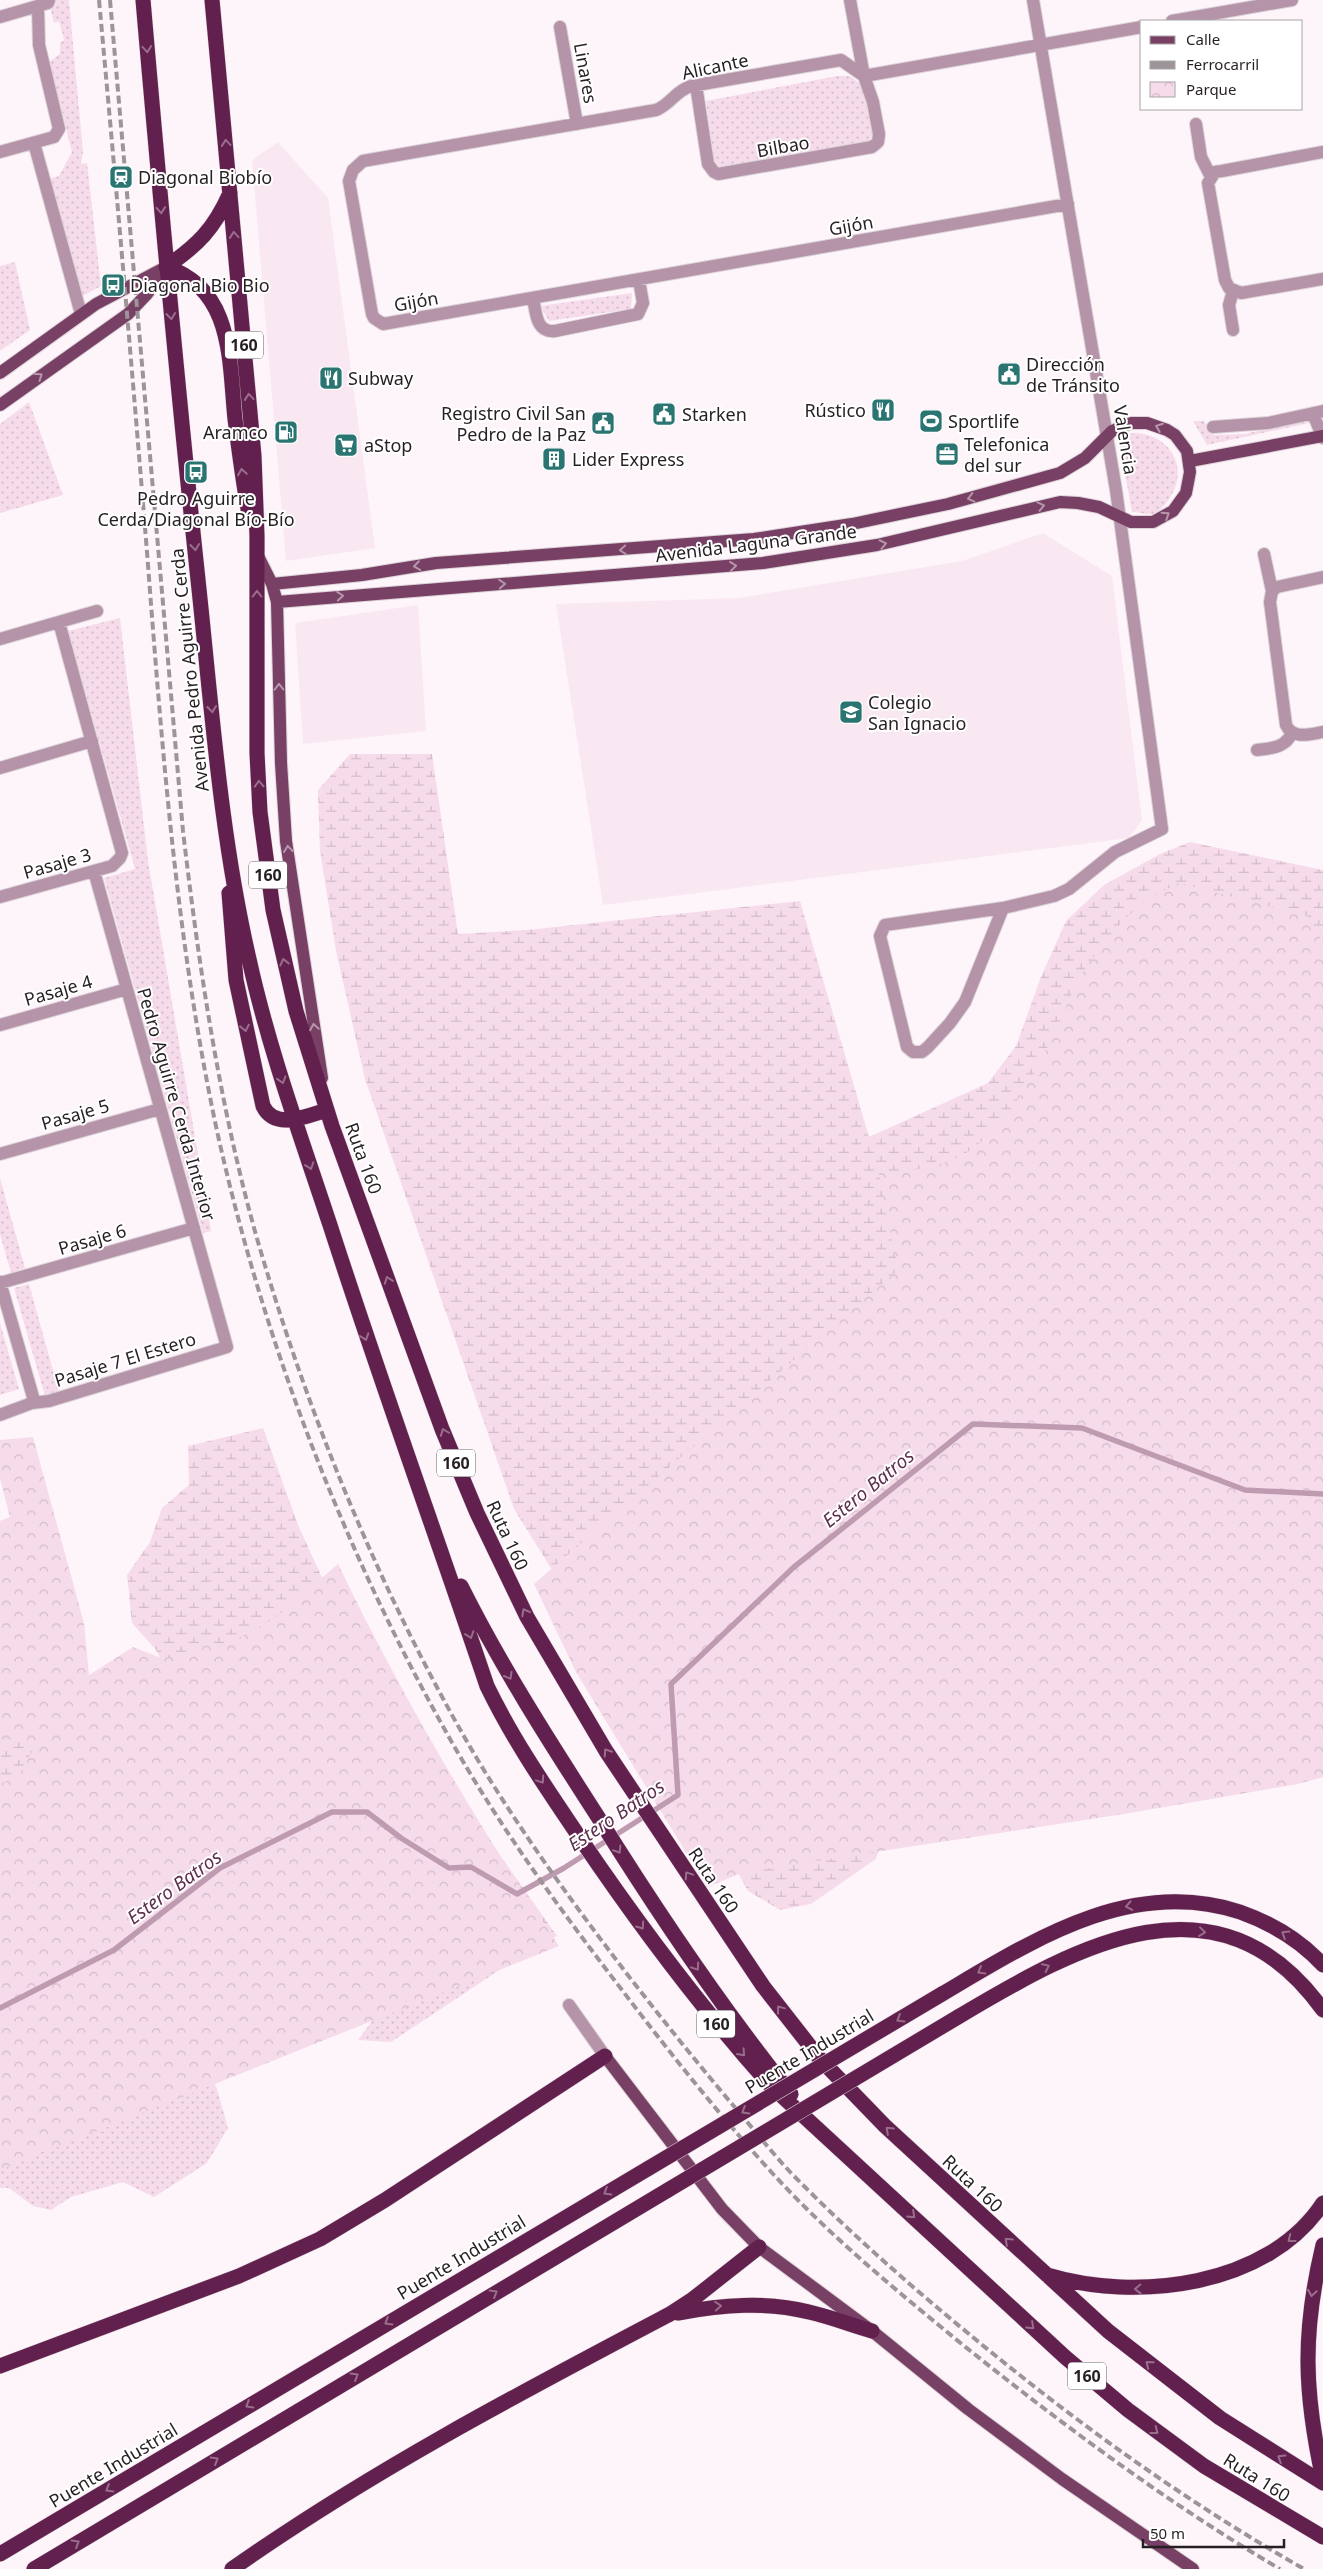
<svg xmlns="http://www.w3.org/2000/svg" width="1323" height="2569" font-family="'Noto Sans',sans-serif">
	<defs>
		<pattern id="grass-dots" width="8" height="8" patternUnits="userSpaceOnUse" patternTransform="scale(1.25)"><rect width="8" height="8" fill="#f6dbeb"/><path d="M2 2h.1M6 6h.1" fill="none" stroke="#d3bcc9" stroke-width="1.8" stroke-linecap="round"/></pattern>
		<pattern id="wetland-marsh" width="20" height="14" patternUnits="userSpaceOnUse" patternTransform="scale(1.25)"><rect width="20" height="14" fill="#f6dbeb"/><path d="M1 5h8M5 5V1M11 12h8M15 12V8" fill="none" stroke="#d3bcc9"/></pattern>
		<pattern id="park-crowns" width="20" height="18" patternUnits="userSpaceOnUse" patternTransform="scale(1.25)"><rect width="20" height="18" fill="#f6dbeb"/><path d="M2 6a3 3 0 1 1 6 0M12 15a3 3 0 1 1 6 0" fill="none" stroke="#d3bcc9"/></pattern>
	</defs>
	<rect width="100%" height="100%" fill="#fef5fa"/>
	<path fill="#f9e8f2" d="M278 142 328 198 375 548 286 561 252 160Z
		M1043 533 1112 576 1142 820 1129 838 603 905 556 604 738 598 962 561Z
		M418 605 426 731 303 744 295 623Z"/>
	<path fill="url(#grass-dots)" d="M48 0H69L83 152 81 164 87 163 101 286 81 297 48 179 59 176 72 152 49 62 60 54V43L64 40 59 21 54 23Z
		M837 76H850L863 86 873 134 868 143 728 167H719L714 161 706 101Z
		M15 262 30 330 0 351V266Z
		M632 293 631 309 549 321 540 306Z
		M29 402 63 495 0 513V424Z
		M1323 415V420L1207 445 1193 421H1204L1214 435 1245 434Z
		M1131 433C1169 432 1191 467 1169 499 1165 505 1159 512 1152 514 1146 515 1138 512 1132 512L1119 440Z
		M120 618 148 861 211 1231 203 1233 104 878 135 869 68 631Z
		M0 1178 25 1268 11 1273 0 1234Z
		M29 1284 59 1392 45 1396 14 1288Z
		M0 1323 19 1389 0 1395Z
		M531 1949 391 2042 358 2040 388 2000 204 2061 217 2089 228 2128 207 2163 154 2197 123 2182 71 2197 51 2210 33 2206 9 2188H0V2068Z"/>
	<path fill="url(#wetland-marsh)" d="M350 754H432L458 934 527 930 800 901 869 1137 988 1083 1016 1046 1041 977 1066 921 1104 885 1160 854 1190 842 1323 870V1728L909 1756 876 1859 811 1904 780 1910 748 1891 708 1820 514 1509 365 1079 336 951 320 851 318 790Z
		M263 1428 298 1525 339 1615 488 1838 557 1936 531 1949 0 2068V1739L30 1740 176 1687 156 1650 132 1623 127 1575 150 1542 162 1508 189 1485 188 1446Z"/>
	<path fill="url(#park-crowns)" d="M1179 883 1307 916 1323 943V1777L1298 1784 1124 1814 744 1872 707 1887 576 1672 534 1584 898 1270 879 1173C902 1172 928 1169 950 1161 1001 1141 1034 1077 1055 1031 1066 1008 1075 983 1089 963 1104 941 1124 917 1146 901 1155 894 1168 889 1179 883Z
		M33 1437 84 1623 89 1675 133 1647 161 1658 181 1656 202 1646 232 1642 275 1618 338 1564C402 1697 477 1824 559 1946L0 2170V1784L18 1776 38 1741 0 1739V1521L10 1517 0 1479V1440Z"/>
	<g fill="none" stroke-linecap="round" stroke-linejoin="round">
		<path stroke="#be9bb0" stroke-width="5.5" d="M0 2008 114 1950 220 1868 332 1812H367L401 1838 449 1868 471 1867 517 1894 564 1868 678 1795 671 1684 794 1567 973 1424 1082 1428 1245 1490 1323 1494"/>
		<g stroke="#dbd3d8" stroke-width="14">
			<path id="minor" d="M0 17 48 3 49 0
				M1172 21 1292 0
				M560 27 577 124
				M696 85 708 164 714 172 718 174 872 147 878 142 879 134 873 102 864 76 850 0
				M1196 124 1201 157 1211 177
				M34 143 81 314
				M0 152 54 137 59 129 39 45 38 7
				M1323 152 1222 171 1215 172 1208 183 1225 280 1229 288 1241 293 1323 279
				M1068 204 383 324 374 318 372 314 349 181 353 170 363 161 656 110C670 105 675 91 691 86L841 60 864 76 1142 27
				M533 298C536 313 536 333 555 331L638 314 643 303 639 280
				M1233 330 1229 305 1233 291
				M1313 414 1323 438
				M1213 427 1268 423 1323 411
				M1264 554 1272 591
				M1323 577 1277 587 1272 591 1270 602 1286 725C1293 740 1310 734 1323 732
				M0 639 97 611
				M1257 750C1272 748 1285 748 1292 733
				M0 768 92 741
				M0 897 112 866 120 858 122 853 59 622
				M1003 908 965 1002 950 1023 928 1047 922 1052H913L907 1047 880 936 885 925 1003 908 1054 896 1069 889 1115 852 1162 829 1116 490 1033 0
				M0 1025 127 989
				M0 1154 160 1109
				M0 1282 33 1397 32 1403
				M0 1283 194 1228
				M0 1415 32 1403 49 1401 227 1347 94 871
				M569 2005 605 2056"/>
		</g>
		<g stroke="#dbd3d8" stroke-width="14">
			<path id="major" d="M0 373 96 304 166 267
				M0 405 128 314 147 294 166 267
				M1190 461 1323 436
				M257 554 272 584 277 602 281 763 286 841 322 1078
				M272 584 362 575 436 563 754 539 852 524 948 504 1060 473 1085 458 1112 431 1131 423H1147L1167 430 1175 435 1187 451 1190 472 1186 493 1173 511 1153 522H1131L1099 507 1078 503 1060 502 877 545 763 563 277 602
				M605 2056 722 2209 759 2247 872 2331 968 2409 1062 2479 1193 2569"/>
		</g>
		<g stroke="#dbd3d8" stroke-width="16">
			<path id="highway" d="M143 0C160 196 178 393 199 589 212 712 221 838 249 959 269 1050 301 1137 330 1225 380 1380 435 1532 487 1686 513 1740 547 1789 580 1838 639 1925 700 2007 770 2085L1065 2357 1128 2410 1204 2466 1323 2537
				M212 0 254 456 257 536V753L260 812 273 910 296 1011 332 1126 442 1429 477 1513 527 1617 606 1751 763 1986 820 2059 885 2126 1108 2331 1220 2418 1323 2483
				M166 267C234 289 229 362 235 419 239 451 243 483 249 514
				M166 267C198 245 214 229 230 193
				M229 893 236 980 263 1106C275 1131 307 1116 327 1110
				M461 1586C501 1666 549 1741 598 1817 658 1913 720 2006 791 2094
				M942 1994C1032 1941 1131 1876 1240 1912 1271 1923 1301 1941 1323 1965
				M958 2017C1077 1946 1219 1865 1323 2010
				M1323 2245C1302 2333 1304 2392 1323 2479
				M1047 2275C1136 2302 1268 2287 1323 2203
				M678 2313C722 2305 766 2301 809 2312 831 2317 851 2325 872 2331
				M0 2366 239 2276 320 2239 385 2200 605 2056
				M0 2554 649 2168
				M34 2569 668 2190
				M232 2569C371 2471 520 2393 670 2314L693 2299 759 2247"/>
		</g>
		<use href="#minor" stroke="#b593a8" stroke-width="12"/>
		<use href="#major" stroke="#794065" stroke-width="12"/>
		<use href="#highway" stroke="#62204e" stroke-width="15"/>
		<path stroke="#9c9499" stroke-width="4" stroke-dasharray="8 4" stroke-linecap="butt" d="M99 0C116 184 132 368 147 552 162 746 176 940 217 1131 263 1339 341 1544 445 1730 496 1822 558 1907 622 1990 670 2053 720 2116 774 2175 831 2237 897 2291 963 2345 1064 2426 1168 2503 1280 2569
			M110 0 183 831C199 967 219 1103 256 1235 305 1405 371 1570 457 1724 506 1812 566 1894 627 1974 665 2023 703 2070 743 2117 759 2136 775 2156 792 2174 848 2231 907 2283 969 2334 1074 2421 1185 2501 1304 2569"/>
		<g stroke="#dbd3d8" stroke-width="16" stroke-linecap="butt">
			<path id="highway-bridge" d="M649 2168 942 1994
				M668 2190 958 2017"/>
		</g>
		<use href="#highway-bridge" stroke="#62204e" stroke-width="15"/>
	</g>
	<defs><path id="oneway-chevron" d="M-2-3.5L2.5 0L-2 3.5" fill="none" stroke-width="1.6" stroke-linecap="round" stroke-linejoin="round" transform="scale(1.25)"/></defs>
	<g stroke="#996e8c">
		<use href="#oneway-chevron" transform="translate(147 49) rotate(85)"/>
		<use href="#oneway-chevron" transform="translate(226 143) rotate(-95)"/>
		<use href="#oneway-chevron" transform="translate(161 210) rotate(85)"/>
		<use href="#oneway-chevron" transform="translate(234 235) rotate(-95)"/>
		<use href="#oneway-chevron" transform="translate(171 316) rotate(84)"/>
		<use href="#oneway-chevron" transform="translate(249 397) rotate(-95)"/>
		<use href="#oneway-chevron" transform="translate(242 472) rotate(-99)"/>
		<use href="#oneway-chevron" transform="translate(195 547) rotate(84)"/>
		<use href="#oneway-chevron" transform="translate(257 594) rotate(-90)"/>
		<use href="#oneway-chevron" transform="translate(212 709) rotate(84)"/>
		<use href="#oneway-chevron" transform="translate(259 784) rotate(-93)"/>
		<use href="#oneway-chevron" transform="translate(284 962) rotate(-103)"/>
		<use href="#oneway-chevron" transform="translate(245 1028) rotate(79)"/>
		<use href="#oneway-chevron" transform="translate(282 1080) rotate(73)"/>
		<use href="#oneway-chevron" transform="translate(310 1166) rotate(71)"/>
		<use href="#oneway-chevron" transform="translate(388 1280) rotate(-110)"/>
		<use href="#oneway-chevron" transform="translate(365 1337) rotate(71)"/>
		<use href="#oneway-chevron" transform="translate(444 1432) rotate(-111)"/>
		<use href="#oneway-chevron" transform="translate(525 1612) rotate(-118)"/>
		<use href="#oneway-chevron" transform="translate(470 1635) rotate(71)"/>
		<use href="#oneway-chevron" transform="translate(509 1676) rotate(60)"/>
		<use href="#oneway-chevron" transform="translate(607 1752) rotate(-123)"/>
		<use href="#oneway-chevron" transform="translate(541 1780) rotate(56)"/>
		<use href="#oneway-chevron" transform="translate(618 1850) rotate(58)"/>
		<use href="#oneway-chevron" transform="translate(688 1875) rotate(-124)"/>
		<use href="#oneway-chevron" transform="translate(1129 1906) rotate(169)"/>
		<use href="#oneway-chevron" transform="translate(641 1926) rotate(55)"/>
		<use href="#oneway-chevron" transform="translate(1202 1932) rotate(7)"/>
		<use href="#oneway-chevron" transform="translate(1285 1934) rotate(-148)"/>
		<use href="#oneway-chevron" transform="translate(696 1967) rotate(56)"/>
		<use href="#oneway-chevron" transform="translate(1046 1967) rotate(-26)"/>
		<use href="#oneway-chevron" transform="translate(981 1971) rotate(150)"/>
		<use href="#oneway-chevron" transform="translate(780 2009) rotate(-127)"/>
		<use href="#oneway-chevron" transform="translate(900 2019) rotate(149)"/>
		<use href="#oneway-chevron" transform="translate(742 2053) rotate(48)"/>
		<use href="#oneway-chevron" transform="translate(745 2111) rotate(149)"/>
		<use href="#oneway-chevron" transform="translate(889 2130) rotate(-137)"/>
		<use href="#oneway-chevron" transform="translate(607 2192) rotate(149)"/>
		<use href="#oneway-chevron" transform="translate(912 2215) rotate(43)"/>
		<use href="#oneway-chevron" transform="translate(1291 2239) rotate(142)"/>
		<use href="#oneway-chevron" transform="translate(1008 2241) rotate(-137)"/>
		<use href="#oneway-chevron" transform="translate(1138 2289) rotate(179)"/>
		<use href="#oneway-chevron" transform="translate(494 2293) rotate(-31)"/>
		<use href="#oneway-chevron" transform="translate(1312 2293) rotate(99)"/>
		<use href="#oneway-chevron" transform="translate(718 2306) rotate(-4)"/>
		<use href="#oneway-chevron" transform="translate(388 2322) rotate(149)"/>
		<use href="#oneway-chevron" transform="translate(1031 2326) rotate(43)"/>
		<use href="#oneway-chevron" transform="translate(1149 2364) rotate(-141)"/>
		<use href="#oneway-chevron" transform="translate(355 2376) rotate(-31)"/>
		<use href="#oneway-chevron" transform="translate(249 2405) rotate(149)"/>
		<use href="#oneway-chevron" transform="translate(1155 2431) rotate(37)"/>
		<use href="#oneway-chevron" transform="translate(1281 2458) rotate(-148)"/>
		<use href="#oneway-chevron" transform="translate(215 2460) rotate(-31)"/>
		<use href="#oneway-chevron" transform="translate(109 2489) rotate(149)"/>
		<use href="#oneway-chevron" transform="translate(76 2543) rotate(-31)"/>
	</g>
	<g stroke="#b596aa">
		<use href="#oneway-chevron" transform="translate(39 376) rotate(-36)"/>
		<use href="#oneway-chevron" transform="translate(1159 427) rotate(-159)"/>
		<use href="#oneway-chevron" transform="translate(971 498) rotate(166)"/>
		<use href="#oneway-chevron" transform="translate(1041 506) rotate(-13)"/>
		<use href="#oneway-chevron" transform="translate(1166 515) rotate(-33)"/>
		<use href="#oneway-chevron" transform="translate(883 544) rotate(-12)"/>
		<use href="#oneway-chevron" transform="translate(623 550) rotate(176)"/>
		<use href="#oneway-chevron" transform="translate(417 566) rotate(172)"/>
		<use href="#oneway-chevron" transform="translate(733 566) rotate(-6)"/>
		<use href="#oneway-chevron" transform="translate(502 584) rotate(-4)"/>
		<use href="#oneway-chevron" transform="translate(340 596) rotate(-4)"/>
		<use href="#oneway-chevron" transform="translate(279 687) rotate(-91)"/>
		<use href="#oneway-chevron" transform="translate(288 849) rotate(-97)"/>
		<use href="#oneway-chevron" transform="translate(314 1027) rotate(-99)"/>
	</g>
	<defs>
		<g id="station-square" transform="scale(1.25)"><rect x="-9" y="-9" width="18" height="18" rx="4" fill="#2a7471" stroke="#fff"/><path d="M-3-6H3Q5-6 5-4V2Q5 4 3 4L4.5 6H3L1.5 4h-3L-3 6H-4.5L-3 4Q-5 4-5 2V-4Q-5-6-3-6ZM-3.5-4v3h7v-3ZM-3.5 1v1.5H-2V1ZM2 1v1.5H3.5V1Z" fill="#fff"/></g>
		<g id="bus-square" transform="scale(1.25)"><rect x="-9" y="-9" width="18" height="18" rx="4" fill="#2a7471" stroke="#fff"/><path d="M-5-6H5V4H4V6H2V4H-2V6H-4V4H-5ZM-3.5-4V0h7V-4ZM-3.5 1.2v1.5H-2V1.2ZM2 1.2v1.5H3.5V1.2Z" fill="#fff"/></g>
		<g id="civic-square" transform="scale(1.25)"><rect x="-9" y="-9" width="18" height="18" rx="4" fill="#2a7471" stroke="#fff"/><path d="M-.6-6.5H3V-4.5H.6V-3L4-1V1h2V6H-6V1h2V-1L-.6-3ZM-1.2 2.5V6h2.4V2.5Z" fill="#fff"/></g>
		<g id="restaurant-square" transform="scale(1.25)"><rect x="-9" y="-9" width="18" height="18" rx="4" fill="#2a7471" stroke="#fff"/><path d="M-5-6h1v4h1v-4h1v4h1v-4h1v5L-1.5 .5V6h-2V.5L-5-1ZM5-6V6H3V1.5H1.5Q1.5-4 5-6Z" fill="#fff"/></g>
		<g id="stadium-square" transform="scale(1.25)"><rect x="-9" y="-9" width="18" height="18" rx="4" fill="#2a7471" stroke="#fff"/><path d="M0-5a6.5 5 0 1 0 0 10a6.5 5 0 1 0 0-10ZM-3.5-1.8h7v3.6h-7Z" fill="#fff"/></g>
		<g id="fuel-square" transform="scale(1.25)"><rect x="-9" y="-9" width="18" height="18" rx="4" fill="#2a7471" stroke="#fff"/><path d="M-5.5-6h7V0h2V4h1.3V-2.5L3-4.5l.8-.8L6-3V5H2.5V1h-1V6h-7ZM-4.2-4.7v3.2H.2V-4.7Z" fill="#fff"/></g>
		<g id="supermarket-square" transform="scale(1.25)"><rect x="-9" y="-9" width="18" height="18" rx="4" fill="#2a7471" stroke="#fff"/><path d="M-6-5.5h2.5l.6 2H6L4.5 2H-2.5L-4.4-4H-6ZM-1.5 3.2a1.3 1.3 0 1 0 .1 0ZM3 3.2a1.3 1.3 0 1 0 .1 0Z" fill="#fff"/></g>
		<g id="office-square" transform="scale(1.25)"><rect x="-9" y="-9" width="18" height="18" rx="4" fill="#2a7471" stroke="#fff"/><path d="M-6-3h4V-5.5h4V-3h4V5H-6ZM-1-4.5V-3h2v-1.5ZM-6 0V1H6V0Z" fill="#fff"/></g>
		<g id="building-square" transform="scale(1.25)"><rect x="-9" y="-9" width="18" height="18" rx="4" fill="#2a7471" stroke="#fff"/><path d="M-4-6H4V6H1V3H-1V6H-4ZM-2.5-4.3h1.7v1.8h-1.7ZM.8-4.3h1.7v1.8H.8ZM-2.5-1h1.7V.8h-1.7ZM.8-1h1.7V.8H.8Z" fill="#fff"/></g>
		<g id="school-square" transform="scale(1.25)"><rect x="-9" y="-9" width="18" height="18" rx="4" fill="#2a7471" stroke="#fff"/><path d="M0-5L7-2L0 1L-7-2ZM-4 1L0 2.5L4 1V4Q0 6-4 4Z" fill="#fff"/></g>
	</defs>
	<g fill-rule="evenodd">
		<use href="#station-square" x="121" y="177"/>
		<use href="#bus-square" x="113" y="285"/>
		<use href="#civic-square" x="1009" y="374"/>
		<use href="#restaurant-square" x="331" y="378"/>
		<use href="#restaurant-square" x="883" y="410"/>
		<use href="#civic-square" x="664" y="414"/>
		<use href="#stadium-square" x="931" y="421"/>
		<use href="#civic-square" x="603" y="423"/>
		<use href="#fuel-square" x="286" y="432"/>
		<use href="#supermarket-square" x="346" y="445"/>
		<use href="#office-square" x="947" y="454"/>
		<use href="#building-square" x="554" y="459"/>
		<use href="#bus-square" x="196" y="472"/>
		<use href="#school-square" x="851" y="712"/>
	</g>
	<g text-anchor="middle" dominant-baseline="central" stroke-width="4" stroke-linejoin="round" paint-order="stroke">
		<g fill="#fff" stroke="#676265" stroke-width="1">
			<rect x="225" y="331.5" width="38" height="27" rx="4"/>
			<rect x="249" y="861.5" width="38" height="27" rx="4"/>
			<rect x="437" y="1449.5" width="38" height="27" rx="4"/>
			<rect x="697" y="2010.5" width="38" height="27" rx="4"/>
			<rect x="1068" y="2362.5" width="38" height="27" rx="4"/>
		</g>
		<g font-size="16" font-weight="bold" fill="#261f23">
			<text x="244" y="345">160</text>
			<text x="268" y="875">160</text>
			<text x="456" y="1463">160</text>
			<text x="716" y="2024">160</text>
			<text x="1087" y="2376">160</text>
		</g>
		<g font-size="18" fill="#261f23" stroke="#fff">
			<text transform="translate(715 66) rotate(-12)">Alicante</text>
			<text transform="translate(586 73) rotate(80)">Linares</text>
			<text transform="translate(783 146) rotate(-10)">Bilbao</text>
			<text transform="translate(851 225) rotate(-10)">Gijón</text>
			<text transform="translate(416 301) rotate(-10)">Gijón</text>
			<text transform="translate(1126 440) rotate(81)">Valencia</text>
			<text transform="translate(756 543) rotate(-7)">Avenida Laguna Grande</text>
			<text transform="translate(189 670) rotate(-96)">Avenida Pedro Aguirre Cerda</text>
			<text transform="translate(57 863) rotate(-16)">Pasaje 3</text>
			<text transform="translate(58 990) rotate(-16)">Pasaje 4</text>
			<text transform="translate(177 1104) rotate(74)">Pedro Aguirre Cerda Interior</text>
			<text transform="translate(75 1114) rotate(-16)">Pasaje 5</text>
			<text transform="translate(364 1158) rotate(70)">Ruta 160</text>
			<text transform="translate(92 1239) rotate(-16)">Pasaje 6</text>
			<text transform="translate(125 1359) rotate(-17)">Pasaje 7 El Estero</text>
			<text transform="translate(508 1535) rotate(65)">Ruta 160</text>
			<text transform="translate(714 1880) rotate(56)">Ruta 160</text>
			<text transform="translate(809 2051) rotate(-31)">Puente Industrial</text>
			<text transform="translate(973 2183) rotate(43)">Ruta 160</text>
			<text transform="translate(461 2257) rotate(-31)">Puente Industrial</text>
			<text transform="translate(113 2465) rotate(-31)">Puente Industrial</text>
			<text transform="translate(1257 2477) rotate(32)">Ruta 160</text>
		</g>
		<g font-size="18" fill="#261f23" stroke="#fff" text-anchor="start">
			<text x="138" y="177">Diagonal Biobío</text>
			<text x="130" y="285">Diagonal Bio Bio</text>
			<text x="1026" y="364">Dirección<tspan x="1026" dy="21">de Tránsito</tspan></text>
			<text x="348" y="378">Subway</text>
			<text x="866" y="410" text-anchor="end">Rústico</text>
			<text x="586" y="413" text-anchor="end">Registro Civil San<tspan x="586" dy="21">Pedro de la Paz</tspan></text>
			<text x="682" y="414">Starken</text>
			<text x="948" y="421">Sportlife</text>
			<text x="268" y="432" text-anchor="end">Aramco</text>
			<text x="964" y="444">Telefonica<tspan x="964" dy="21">del sur</tspan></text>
			<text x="364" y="445">aStop</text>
			<text x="572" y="459">Lider Express</text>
			<text x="196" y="498" text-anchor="middle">Pedro Aguirre<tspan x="196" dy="21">Cerda/Diagonal Bío-Bío</tspan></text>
			<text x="868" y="702">Colegio<tspan x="868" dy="21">San Ignacio</tspan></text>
		</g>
		<g font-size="19" font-style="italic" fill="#5e2f4e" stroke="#fff">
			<text transform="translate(868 1488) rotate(-39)">Estero Batros</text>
			<text transform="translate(616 1815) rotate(-34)">Estero Batros</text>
			<text transform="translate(174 1887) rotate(-36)">Estero Batros</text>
		</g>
	</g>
	<rect x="1140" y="20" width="162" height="90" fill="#ffffff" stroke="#a8a5a7"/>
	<rect x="1150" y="36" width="25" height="8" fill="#794065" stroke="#a8a5a7"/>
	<text x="1186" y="45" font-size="15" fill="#261f23">Calle</text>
	<rect x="1150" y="61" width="25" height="8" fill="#9c9499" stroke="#a8a5a7"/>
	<text x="1186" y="70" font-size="15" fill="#261f23">Ferrocarril</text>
	<rect x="1150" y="82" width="25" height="15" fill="url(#park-crowns)" stroke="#a8a5a7"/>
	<text x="1186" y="95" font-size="15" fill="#261f23">Parque</text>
	<path d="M1143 2539v8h141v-8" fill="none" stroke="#261f23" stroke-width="2.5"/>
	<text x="1150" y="2539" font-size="15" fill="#261f23" stroke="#ffffff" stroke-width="4" paint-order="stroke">50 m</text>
</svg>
